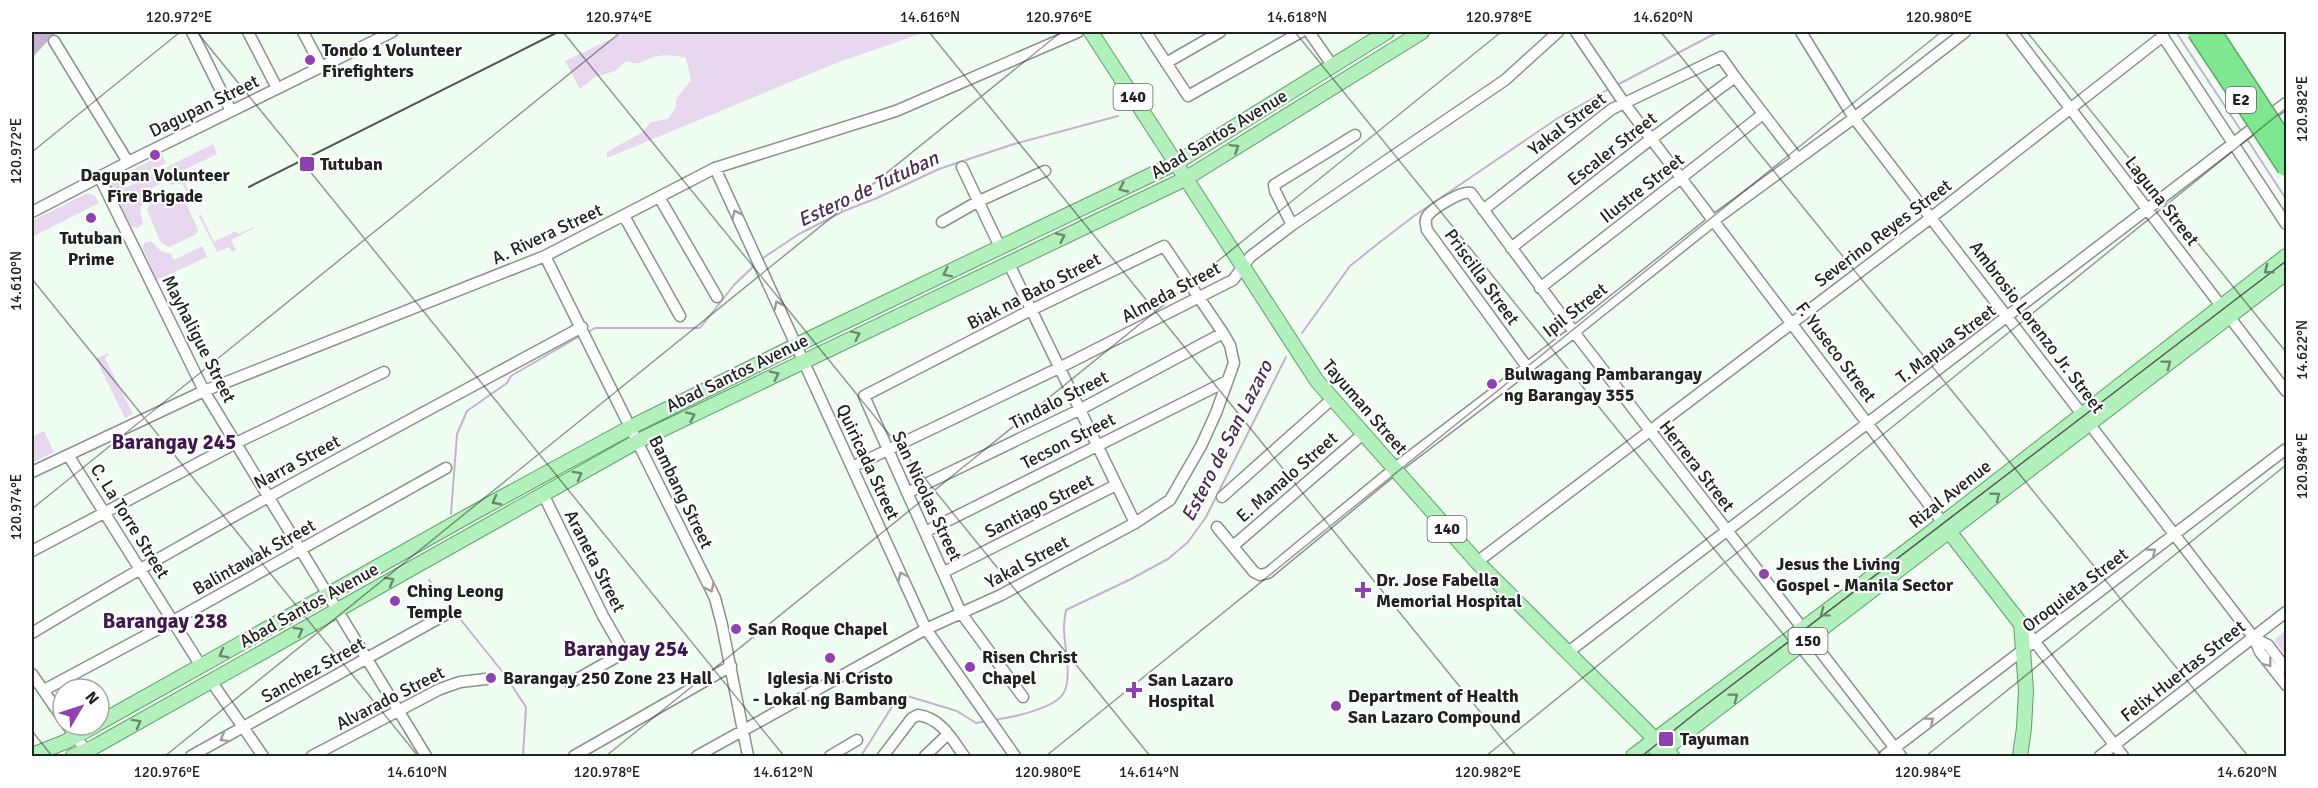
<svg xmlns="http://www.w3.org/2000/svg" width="2318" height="788" font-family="Signika,sans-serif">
	<rect width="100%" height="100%" fill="#f0fdf1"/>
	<path fill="#e7d7ef" d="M626 32H926L839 62 607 158V152L641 133 651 122 668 119 676 107V99L691 80 686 58C675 55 664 54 653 57 639 62 641 66 626 61L615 71 595 77 580 89 565 61Z
		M213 144 217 154 180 172 193 200 192 201 183 185 178 183 171 185 168 180 141 193 144 199 140 211 143 224 137 228 131 226 110 184 111 180 162 155 166 163 122 186 123 189Z
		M172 192H179L182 194 198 230 195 235 169 247 161 243 147 210 151 202Z
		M88 193 95 196 99 203 32 237V221Z
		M201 215 214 242 236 231 238 234 254 227V228L231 240 236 250 232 252 229 247 217 252 199 216Z
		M151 241 161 251 171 254 174 260 202 246 207 257 157 280 143 249 144 243Z
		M108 353 109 355 105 358 133 414 125 418 96 359Z
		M44 431 54 452 32 463V437Z
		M2286 630V656L2274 640Z"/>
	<path fill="#c7b1d2" d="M35 32H56L32 58V35Z"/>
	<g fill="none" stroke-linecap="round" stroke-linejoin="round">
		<path stroke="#c7b1d2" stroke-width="2" d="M2176 32 2242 132
			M1617 85 1718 32
			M2247 139 2286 199
			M760 260 799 234 844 211 877 198 939 169 1014 144 1118 116
			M588 332 595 328H700L734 285 756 264
			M1302 333 1350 266 1380 242 1414 216 1558 118 1609 89
			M451 514 457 434 467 411 507 383 511 376 580 336
			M429 580 505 675 526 707 523 756
			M993 720C1010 718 1053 709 1063 694 1073 679 1064 645 1064 629 1064 622 1065 616 1066 610L1131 579 1168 559 1188 542 1206 517 1286 357
			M861 756 895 702 904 695 957 711 976 723 987 721"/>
		<g stroke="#889489" stroke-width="13">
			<path id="minor" d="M192 32 231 111
				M248 32 277 88
				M303 32 321 66
				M1146 32 1188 96 1301 32
				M1309 32 1332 65
				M1576 32 1624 103 1943 523
				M1801 32 1854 118 2254 638 2260 652 2286 685
				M2012 32 2286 391
				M2160 32 2286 224
				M54 41 128 162
				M1166 63 1220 32
				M962 167 1000 247
				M715 168 926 629 1015 756
				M100 178 204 391 426 756
				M659 197 717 297
				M1483 210 1612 109 1721 57 1735 77 1798 159
				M32 212 128 162 392 32
				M624 216 680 316
				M942 222 977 202 1045 171
				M1292 225 1275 191 1274 185 1355 135
				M1511 248 1651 139 1735 77
				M545 256 715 598 722 625 748 756
				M1008 262 1135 523
				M1540 288 1763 114
				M1527 367 1427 230C1426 225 1424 220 1428 215 1434 208 1462 190 1471 193L1574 332 1901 756
				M68 455 201 666
				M852 467 1059 368 1233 280 1250 257 1292 225 1505 80 1558 32
				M32 472 204 391 545 256 715 168 896 111 1078 32
				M907 493 1079 410 1223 333
				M543 494 603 616 622 649 620 655 570 683
				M1222 497 1332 399
				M1217 527 1254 572 1260 575 1268 573 1394 469 1574 332 1713 221 1854 118 1965 32
				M925 532 1227 381
				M1233 546 1363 434
				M32 551 236 443 384 372
				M1477 562 1932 217 2163 36
				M944 572 1116 485
				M2021 624 2123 756
				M32 633C211 525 397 427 582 327
				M2254 638 2268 645 2286 669
				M1567 653C1808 471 2047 287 2286 103
				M32 674 63 719
				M211 681 263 756
				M44 690 173 621 446 468
				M67 725 90 756
				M191 756 450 612
				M312 756 440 689 460 682 486 679
				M574 756 731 666
				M697 756 926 629 1001 595 1135 523 1170 500 1201 446 1216 413 1234 363 1230 345 1223 333 1164 246 1031 310 864 396 961 613 1023 697
				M830 756 857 740
				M883 756 912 718 918 715C941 718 952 739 964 756
				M925 756 948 734
				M1884 756 2286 449
				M2100 756 2286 612"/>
		</g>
		<g stroke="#5ea369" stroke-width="16">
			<path id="major" d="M1091 32 1317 381 1477 562 1672 756
				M1944 525 2021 624 2026 690 2024 728 2020 756
				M99 723 475 512 631 427 809 339 1176 163 1387 32
				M32 755 65 742 96 725
				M73 756 94 747 638 441 1185 179 1422 32
				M1633 756 1921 540 2286 256
				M1656 756 2286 273"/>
		</g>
		<use href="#minor" stroke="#fff" stroke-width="10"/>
		<use href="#major" stroke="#b2f1bc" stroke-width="14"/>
		<path stroke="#505751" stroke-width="1.5" d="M1642 756 1698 711 2286 261"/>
		<path stroke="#505751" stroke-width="2" d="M249 187 558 32"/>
		<g stroke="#5ea369" stroke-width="19" stroke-linecap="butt">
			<path id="highway-bridge" d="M2196 32 2286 168
				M2213 32 2286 143"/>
		</g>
		<use href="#highway-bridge" stroke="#7fe790" stroke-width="16"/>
	</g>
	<defs><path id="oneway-chevron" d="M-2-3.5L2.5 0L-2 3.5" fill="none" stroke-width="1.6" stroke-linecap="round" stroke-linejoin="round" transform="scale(1.5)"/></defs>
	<g stroke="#698a6e">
		<use href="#oneway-chevron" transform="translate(1235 148) rotate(-32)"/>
		<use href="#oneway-chevron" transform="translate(1123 188) rotate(155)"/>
		<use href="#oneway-chevron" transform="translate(1061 237) rotate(-25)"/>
		<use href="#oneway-chevron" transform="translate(2268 270) rotate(142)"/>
		<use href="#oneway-chevron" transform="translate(947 273) rotate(154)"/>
		<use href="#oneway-chevron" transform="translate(856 335) rotate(-26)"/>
		<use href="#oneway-chevron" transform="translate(2167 364) rotate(-37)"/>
		<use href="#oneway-chevron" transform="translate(775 375) rotate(-26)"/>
		<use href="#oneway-chevron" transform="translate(691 416) rotate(-25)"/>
		<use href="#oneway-chevron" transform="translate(578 475) rotate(-29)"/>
		<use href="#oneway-chevron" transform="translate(1996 496) rotate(-38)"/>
		<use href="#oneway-chevron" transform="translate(496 501) rotate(152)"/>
		<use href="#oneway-chevron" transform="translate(390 581) rotate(-29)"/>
		<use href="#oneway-chevron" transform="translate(1824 613) rotate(143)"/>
		<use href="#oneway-chevron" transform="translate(299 631) rotate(-29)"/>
		<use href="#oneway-chevron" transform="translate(223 654) rotate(151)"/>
		<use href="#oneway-chevron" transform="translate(1734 697) rotate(-37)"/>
		<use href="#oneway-chevron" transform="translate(137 723) rotate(-29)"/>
	</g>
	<g stroke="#9b9c9b">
		<use href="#oneway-chevron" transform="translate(736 214) rotate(-115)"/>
		<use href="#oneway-chevron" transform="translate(778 305) rotate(-115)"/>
		<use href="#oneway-chevron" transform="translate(2152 552) rotate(-37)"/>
		<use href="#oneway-chevron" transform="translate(902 576) rotate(-115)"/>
		<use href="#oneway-chevron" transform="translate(710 588) rotate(65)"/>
		<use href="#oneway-chevron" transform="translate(2268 663) rotate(52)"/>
		<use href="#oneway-chevron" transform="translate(1930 721) rotate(-37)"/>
		<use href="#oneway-chevron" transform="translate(224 738) rotate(151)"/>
	</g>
	<path fill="none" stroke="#202420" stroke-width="1.5" stroke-opacity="0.45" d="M197 32 784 756M563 32 1150 756M929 32 1516 756M1295 32 1882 756M1661 32 2248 756M2027 32 2286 352M32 152 180 32M32 279 418 756M32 509 621 32M32 731 52 756M165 756 1061 32M606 756 1501 32M1046 756 1941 32M1486 756 2286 108M1926 756 2286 465"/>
	<g fill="#9041b1" stroke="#fff" stroke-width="2">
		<circle cx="310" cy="60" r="6"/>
		<circle cx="155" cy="155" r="6"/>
		<rect x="299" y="156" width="16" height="16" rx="3"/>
		<circle cx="91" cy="218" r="6"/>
		<circle cx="1492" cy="384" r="6"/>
		<circle cx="1764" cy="574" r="6"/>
		<path d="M1360 581h6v6h6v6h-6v6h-6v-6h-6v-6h6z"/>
		<circle cx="395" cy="601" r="6"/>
		<circle cx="736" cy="629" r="6"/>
		<circle cx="830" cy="658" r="6"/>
		<circle cx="970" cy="667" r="6"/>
		<circle cx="491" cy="678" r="6"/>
		<path d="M1131 681h6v6h6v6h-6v6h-6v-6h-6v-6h6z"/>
		<circle cx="1336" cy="706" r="6"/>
		<rect x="1658" y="731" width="16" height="16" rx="3"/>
	</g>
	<g text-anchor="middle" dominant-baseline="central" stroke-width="4.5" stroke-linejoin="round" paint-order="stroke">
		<g fill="#fff" stroke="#636663" stroke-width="1.5">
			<rect x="1113.5" y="84" width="39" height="26" rx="4.5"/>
			<rect x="2226" y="87" width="30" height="26" rx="4.5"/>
			<rect x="1427.5" y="516" width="39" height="26" rx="4.5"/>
			<rect x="1788.5" y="628" width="39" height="26" rx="4.5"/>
		</g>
		<g font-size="16" font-weight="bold" fill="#202420">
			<text x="1133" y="97">140</text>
			<text x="2241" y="100">E2</text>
			<text x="1447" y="529">140</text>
			<text x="1808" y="641">150</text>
		</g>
		<g font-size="18" font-weight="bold" fill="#202420" stroke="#fff" text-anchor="start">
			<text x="322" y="50">Tondo 1 Volunteer<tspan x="322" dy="21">Firefighters</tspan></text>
			<text x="320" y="164">Tutuban</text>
			<text x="155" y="175" text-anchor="middle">Dagupan Volunteer<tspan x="155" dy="21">Fire Brigade</tspan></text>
			<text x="91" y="238" text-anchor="middle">Tutuban<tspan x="91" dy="21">Prime</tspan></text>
			<text x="1504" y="374">Bulwagang Pambarangay<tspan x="1504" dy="21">ng Barangay 355</tspan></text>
			<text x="1776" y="564">Jesus the Living<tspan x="1776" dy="21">Gospel - Manila Sector</tspan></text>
			<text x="1376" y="580">Dr. Jose Fabella<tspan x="1376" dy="21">Memorial Hospital</tspan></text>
			<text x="407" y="591">Ching Leong<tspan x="407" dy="21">Temple</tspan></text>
			<text x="748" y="629">San Roque Chapel</text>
			<text x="982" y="657">Risen Christ<tspan x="982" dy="21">Chapel</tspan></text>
			<text x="503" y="678">Barangay 250 Zone 23 Hall</text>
			<text x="830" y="678" text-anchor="middle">Iglesia Ni Cristo<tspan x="830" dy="21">- Lokal ng Bambang</tspan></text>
			<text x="1148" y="680">San Lazaro<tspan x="1148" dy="21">Hospital</tspan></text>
			<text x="1348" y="696">Department of Health<tspan x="1348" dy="21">San Lazaro Compound</tspan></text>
			<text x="1680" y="739">Tayuman</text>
		</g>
		<g font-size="18" fill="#202420" stroke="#fff">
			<text transform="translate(204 106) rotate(-26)">Dagupan Street</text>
			<text transform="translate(1567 124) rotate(-37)">Yakal Street</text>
			<text transform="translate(1219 134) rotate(-31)">Abad Santos Avenue</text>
			<text transform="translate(1612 149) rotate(-38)">Escaler Street</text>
			<text transform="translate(1642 188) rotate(-38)">Ilustre Street</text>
			<text transform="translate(2162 201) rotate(52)">Laguna Street</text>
			<text transform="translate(1883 233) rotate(-37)">Severino Reyes Street</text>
			<text transform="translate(547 234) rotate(-25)">A. Rivera Street</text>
			<text transform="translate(1482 277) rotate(54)">Priscilla Street</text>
			<text transform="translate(1034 291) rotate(-27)">Biak na Bato Street</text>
			<text transform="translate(1171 292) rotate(-28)">Almeda Street</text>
			<text transform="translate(1575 310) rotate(-38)">Ipil Street</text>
			<text transform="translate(2037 327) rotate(53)">Ambrosio Lorenzo Jr. Street</text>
			<text transform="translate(199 339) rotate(63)">Mayhaligue Street</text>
			<text transform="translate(1946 344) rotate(-37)">T. Mapua Street</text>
			<text transform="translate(1836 352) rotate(53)">F. Yuseco Street</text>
			<text transform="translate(737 373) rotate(-26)">Abad Santos Avenue</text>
			<text transform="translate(1059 400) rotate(-27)">Tindalo Street</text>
			<text transform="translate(1365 407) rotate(49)">Tayuman Street</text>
			<text transform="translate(1068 441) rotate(-27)">Tecson Street</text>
			<text transform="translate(297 462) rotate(-28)">Narra Street</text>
			<text transform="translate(868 462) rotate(65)">Quiricada Street</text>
			<text transform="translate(1697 466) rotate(52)">Herrera Street</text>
			<text transform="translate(1287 477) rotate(-41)">E. Manalo Street</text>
			<text transform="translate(681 492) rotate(64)">Bambang Street</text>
			<text transform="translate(1950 494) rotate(-38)">Rizal Avenue</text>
			<text transform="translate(927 496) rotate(65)">San Nicolas Street</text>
			<text transform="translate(1039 506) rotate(-27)">Santiago Street</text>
			<text transform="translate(130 521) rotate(58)">C. La Torre Street</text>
			<text transform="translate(254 557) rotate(-29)">Balintawak Street</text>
			<text transform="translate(595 561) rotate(63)">Araneta Street</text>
			<text transform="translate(1027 562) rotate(-28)">Yakal Street</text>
			<text transform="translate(2075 590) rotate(-37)">Oroquieta Street</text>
			<text transform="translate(309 605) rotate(-29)">Abad Santos Avenue</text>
			<text transform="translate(313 670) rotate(-29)">Sanchez Street</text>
			<text transform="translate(2183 671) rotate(-38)">Felix Huertas Street</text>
			<text transform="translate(390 698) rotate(-27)">Alvarado Street</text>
		</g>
		<g font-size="20" font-style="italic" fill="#4a2c57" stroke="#fff">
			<text transform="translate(868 189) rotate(-25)">Estero de Tutuban</text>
			<text transform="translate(1227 441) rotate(-63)">Estero de San Lazaro</text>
		</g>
		<g font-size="21" font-weight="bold" fill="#3e184e" stroke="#fff">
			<text x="174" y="442">Barangay 245</text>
			<text x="165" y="621">Barangay 238</text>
			<text x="626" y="649">Barangay 254</text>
		</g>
	</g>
	<rect width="2318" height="788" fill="none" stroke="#ffffff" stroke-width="66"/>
	<g transform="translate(81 707) rotate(51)"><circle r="28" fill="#ffffff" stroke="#a6a7a6" stroke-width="1.5"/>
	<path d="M0-4.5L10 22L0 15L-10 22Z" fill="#9041b1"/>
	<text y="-9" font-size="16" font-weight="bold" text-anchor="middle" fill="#202420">N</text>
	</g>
	<rect x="33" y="33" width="2252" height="722" fill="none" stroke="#202420" stroke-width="2"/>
	<g font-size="15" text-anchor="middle" fill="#202420">
		<text x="179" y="22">120.972°E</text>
		<text x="619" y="22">120.974°E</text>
		<text x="930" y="22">14.616°N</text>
		<text x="1059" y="22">120.976°E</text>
		<text x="1297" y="22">14.618°N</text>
		<text x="1499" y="22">120.978°E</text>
		<text x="1663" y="22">14.620°N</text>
		<text x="1939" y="22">120.980°E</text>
		<text transform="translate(2302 109) rotate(-90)" y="5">120.982°E</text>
		<text transform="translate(16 151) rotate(-90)" y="5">120.972°E</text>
		<text transform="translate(16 281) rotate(-90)" y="5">14.610°N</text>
		<text transform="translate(2302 350) rotate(-90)" y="5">14.622°N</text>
		<text transform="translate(2302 466) rotate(-90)" y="5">120.984°E</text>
		<text transform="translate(16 507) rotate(-90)" y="5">120.974°E</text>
		<text x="167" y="777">120.976°E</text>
		<text x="417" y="777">14.610°N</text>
		<text x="607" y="777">120.978°E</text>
		<text x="783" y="777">14.612°N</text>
		<text x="1048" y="777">120.980°E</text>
		<text x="1149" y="777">14.614°N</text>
		<text x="1488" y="777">120.982°E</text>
		<text x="1928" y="777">120.984°E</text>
		<text x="2247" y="777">14.620°N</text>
	</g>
</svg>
